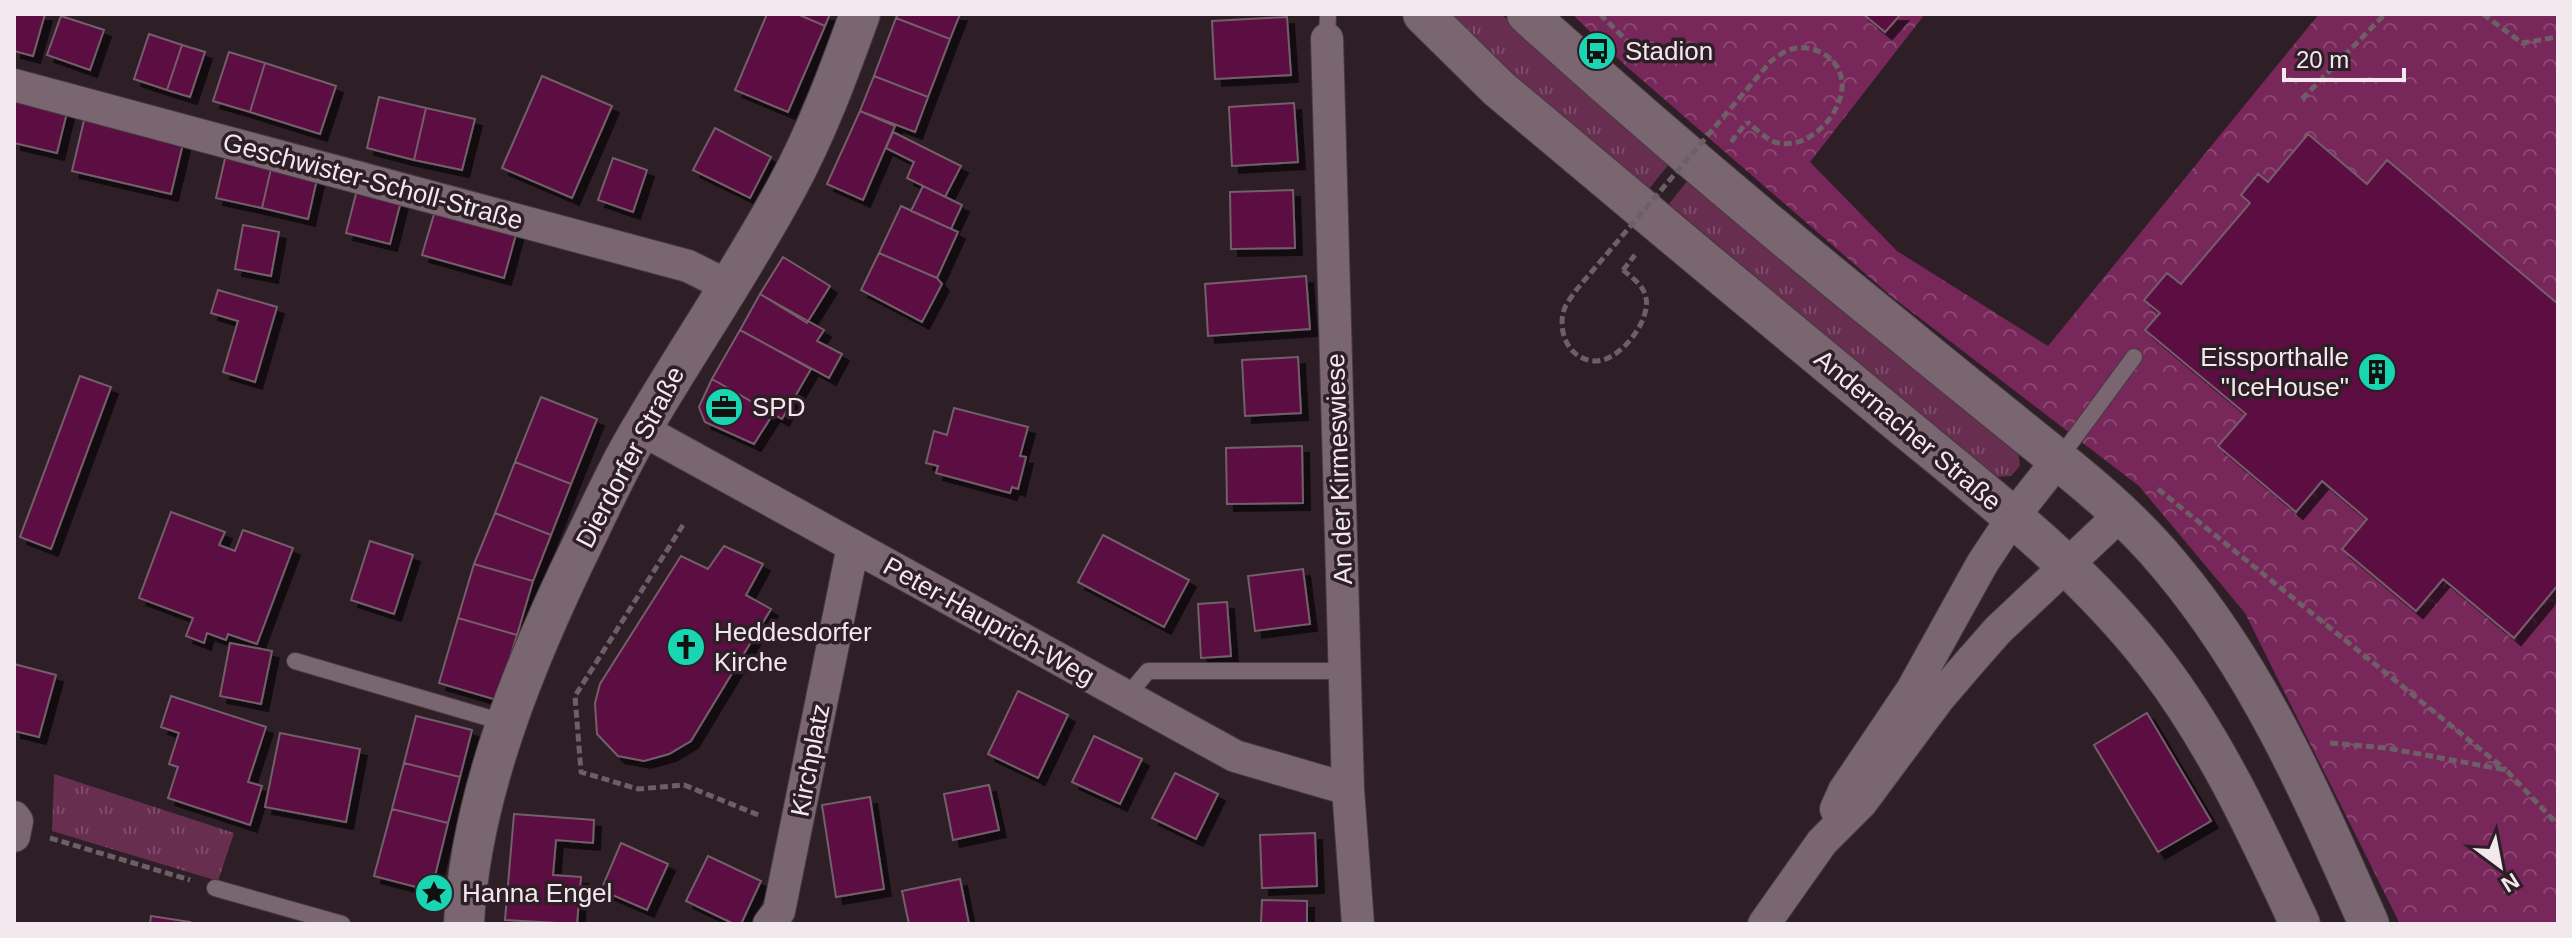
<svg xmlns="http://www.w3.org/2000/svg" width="2572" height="938" font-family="Arial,sans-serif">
	<defs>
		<pattern id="grass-tufts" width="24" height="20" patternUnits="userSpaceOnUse" patternTransform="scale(2)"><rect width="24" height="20" fill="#672e50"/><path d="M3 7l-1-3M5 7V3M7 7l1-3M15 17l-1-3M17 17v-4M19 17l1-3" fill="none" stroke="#7d4c6a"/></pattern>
		<pattern id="forest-crowns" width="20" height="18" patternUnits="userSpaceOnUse" patternTransform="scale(2)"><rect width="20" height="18" fill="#772759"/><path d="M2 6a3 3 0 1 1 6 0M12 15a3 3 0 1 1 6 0" fill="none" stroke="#8b4671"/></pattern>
		<filter id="shadow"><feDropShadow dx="7" dy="7" stdDeviation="0" flood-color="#0009"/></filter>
	</defs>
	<rect width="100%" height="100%" fill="#2e1f27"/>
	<path fill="url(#grass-tufts)" d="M1450 14H1501L1673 159 1648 190 1520 81Z
		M1692 175 2018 451 2020 466 2011 476 1995 477 1669 204Z
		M54 774 234 833 218 881 52 831Z"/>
	<path fill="url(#forest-crowns)" d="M1572 14H1925L1810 162 1897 251 2048 346 2319 14H2558V924H2400L2245 613 2139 486 1891 296 1626 66Z"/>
	<path fill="#5c0a42" stroke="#725f69" stroke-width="2" filter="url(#shadow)" d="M14 14H45L33 56 14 51Z
		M767 14H797L825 26 788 112 735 90Z
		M797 14H830L825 26Z
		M898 14H960L950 39 896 18Z
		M1863 14H1901L1885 32Z
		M61 16 104 30 90 70 47 55Z
		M1287 17 1291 75 1215 79 1212 21Z
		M896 18 950 39 928 97 874 76Z
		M149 34 182 45 167 90 134 79Z
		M182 45 205 52 190 97 167 90Z
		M229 52 265 63 250 112 213 101Z
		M265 63 336 86 320 134 250 112Z
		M542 76 612 106 572 198 502 168Z
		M874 76 928 97 915 132 860 111Z
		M14 87 70 100 57 153 14 143Z
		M379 97 426 108 414 160 367 148Z
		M1294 103 1298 162 1232 166 1229 107Z
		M426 108 475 119 462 170 414 160Z
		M860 111 895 126 863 200 827 184Z
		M86 112 185 135 171 194 72 171Z
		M715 128 771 157 750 198 693 170Z
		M893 132 961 166 945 197 907 178 914 162 886 148Z
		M2308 134 2367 184 2387 160 2558 304V585L2514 638 2443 579 2416 611 2342 549 2367 519 2322 481 2296 512 2218 446 2246 414 2145 330 2160 313 2144 300 2167 273 2181 284 2250 203 2241 195 2258 174 2268 182Z
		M227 150 273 160 262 208 216 198Z
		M613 158 647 170 633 212 598 200Z
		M273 160 319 170 308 219 262 208Z
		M358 186 402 197 390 244 346 233Z
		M923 186 962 205 951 229 911 211Z
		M1293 190 1295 248 1231 249 1230 192Z
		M437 204 518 227 504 278 422 255Z
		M901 206 958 232 937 278 879 253Z
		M243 225 279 232 271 276 235 269Z
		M879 253 937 278 942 284 922 322 861 290Z
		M783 257 830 286 807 323 760 294Z
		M1306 276 1310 329 1208 336 1205 284Z
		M218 290 277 307 255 382 223 372 238 321 211 313Z
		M760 294 824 330 817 341 842 354 829 378 740 330Z
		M740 330 811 369 782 419 712 379Z
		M1298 357 1301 413 1245 416 1242 360Z
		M80 376 111 387 51 549 20 537Z
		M712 379 773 414 754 444 705 422 699 407Z
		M541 397 597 419 571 484 515 462Z
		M954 408 1028 427 1020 456 1026 457 1018 489 1012 487 1010 493 936 473 938 466 926 463 934 431 947 435Z
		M1302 446 1303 503 1227 504 1226 448Z
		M515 462 571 484 551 535 495 513Z
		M171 512 225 532 219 545 235 551 243 530 293 548 257 644 228 634 226 640 207 633 204 643 186 636 193 618 139 598Z
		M495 513 551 535 533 581 474 564Z
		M1103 535 1189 580 1164 627 1078 582Z
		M370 541 413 555 394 614 351 600Z
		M724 546 763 564 746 595 771 609 691 741 669 754 644 761 618 756 597 734 595 703 600 684 681 556 708 569Z
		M474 564 533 581 517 635 458 618Z
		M1303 569 1310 624 1255 631 1248 576Z
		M1227 602 1231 656 1201 658 1198 604Z
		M458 618 517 635 497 700 439 683Z
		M230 643 272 651 261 704 220 696Z
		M14 664 56 675 39 737 14 731Z
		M1018 691 1068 715 1038 778 988 754Z
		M171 696 266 727 248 782 262 786 250 825 168 798 178 767 169 764 179 733 161 727Z
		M2147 713 2211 821 2158 852 2094 745Z
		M416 716 472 730 460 777 404 763Z
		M280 733 360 749 346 822 265 807Z
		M1094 736 1142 759 1120 804 1072 782Z
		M404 763 460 777 448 823 392 809Z
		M1175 773 1218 794 1196 839 1152 818Z
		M989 785 999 830 953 840 944 794Z
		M870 797 884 889 836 897 822 805Z
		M392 809 448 823 434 880 416 887 374 876Z
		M514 814 594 820 593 843 556 840 553 875 581 877 577 924 505 920Z
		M1315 833 1317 886 1262 888 1260 835Z
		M621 843 668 864 647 910 601 890Z
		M708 856 761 881 741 924H734L686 901Z
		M960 879 969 924H909L902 891Z
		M1262 900 1307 901V924H1261Z
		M151 916 190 922 189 924H150Z"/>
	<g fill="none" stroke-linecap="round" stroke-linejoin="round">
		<g stroke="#473a41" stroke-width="18">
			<path id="service" d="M1327 39 1328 14
				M2058 460 2134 357
				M295 661 506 723
				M1127 696 1148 671H1344
				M215 888 342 924"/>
		</g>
		<g stroke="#473a41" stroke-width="34">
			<path id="minor" d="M1327 39 1348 789 1358 924
				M14 85 688 266 728 286
				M641 429 1235 756 1348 789
				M1836 809 1844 791 1912 690 1982 564 2013 517 2058 460
				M14 817 17 821 14 836
				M769 924 779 911 853 546
				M1764 924 1822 842 1861 803 1939 698 1969 663 1998 630 2121 514"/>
		</g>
		<g stroke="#473a41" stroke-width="42">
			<path id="tertiary" d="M1423 14 1499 89C1625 195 1752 301 1879 406 1976 487 2080 564 2157 665 2217 744 2258 834 2300 924
				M1527 14C1649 124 1775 231 1903 334 1945 369 1988 403 2031 438 2080 477 2130 517 2170 566 2260 673 2313 798 2369 924
				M464 924C470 794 528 655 585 539 603 501 621 462 643 426 690 346 743 269 787 187 817 132 839 72 860 14"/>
		</g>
		<path stroke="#6d5f66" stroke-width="5" stroke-dasharray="8 4" stroke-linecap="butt" d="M1600 14 1651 65
			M2483 14 2522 43 2558 37
			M2302 99 2385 14
			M1731 142 1747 122
			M1623 270 1635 255
			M2158 489 2506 770
			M683 525 575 696 581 772 638 789 684 785 761 816
			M2330 743 2387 748 2506 770 2558 825
			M50 838 190 880"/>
		<use href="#service" stroke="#796670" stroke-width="16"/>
		<use href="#minor" stroke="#796670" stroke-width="32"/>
		<use href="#tertiary" stroke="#796670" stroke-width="40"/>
		<path stroke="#6d5f66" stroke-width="5" stroke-dasharray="8 4" stroke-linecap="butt" d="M1623 270C1632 278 1644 285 1646 298 1651 321 1619 362 1595 361 1569 360 1557 332 1564 310 1566 303 1573 295 1577 289L1771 61C1777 57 1785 50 1792 49 1817 43 1844 61 1842 88 1840 118 1804 154 1772 141 1764 137 1755 128 1747 122"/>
	</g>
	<defs>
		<g id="bus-disc" transform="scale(2)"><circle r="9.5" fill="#1ad5b2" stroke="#2e1f27"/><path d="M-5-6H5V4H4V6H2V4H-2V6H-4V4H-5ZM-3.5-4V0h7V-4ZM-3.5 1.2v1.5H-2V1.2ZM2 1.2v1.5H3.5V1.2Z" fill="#111"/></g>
		<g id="building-disc" transform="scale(2)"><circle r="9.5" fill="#1ad5b2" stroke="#2e1f27"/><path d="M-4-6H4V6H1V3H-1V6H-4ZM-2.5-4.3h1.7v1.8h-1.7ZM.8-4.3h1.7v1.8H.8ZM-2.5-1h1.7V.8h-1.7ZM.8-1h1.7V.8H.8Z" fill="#111"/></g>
		<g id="office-disc" transform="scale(2)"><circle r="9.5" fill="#1ad5b2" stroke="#2e1f27"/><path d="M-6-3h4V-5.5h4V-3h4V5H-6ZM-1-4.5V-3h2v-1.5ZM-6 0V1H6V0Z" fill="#111"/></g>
		<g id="church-disc" transform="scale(2)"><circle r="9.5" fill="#1ad5b2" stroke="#2e1f27"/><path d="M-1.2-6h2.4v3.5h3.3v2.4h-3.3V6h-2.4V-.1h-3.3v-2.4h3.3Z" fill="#111"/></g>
		<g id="sight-disc" transform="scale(2)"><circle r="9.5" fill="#1ad5b2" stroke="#2e1f27"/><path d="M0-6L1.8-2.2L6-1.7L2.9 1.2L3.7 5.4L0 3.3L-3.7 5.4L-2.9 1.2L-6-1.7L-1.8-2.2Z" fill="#111"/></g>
	</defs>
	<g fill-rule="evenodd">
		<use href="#bus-disc" x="1597" y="51"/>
		<use href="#building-disc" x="2377" y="372"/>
		<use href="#office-disc" x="724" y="407"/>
		<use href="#church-disc" x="686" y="647"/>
		<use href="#sight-disc" x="434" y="893"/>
	</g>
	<g text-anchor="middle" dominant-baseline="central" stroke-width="7" stroke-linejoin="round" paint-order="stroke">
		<g font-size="26" fill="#f3e8ed" stroke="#2e1f27" text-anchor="start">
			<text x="1625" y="51">Stadion</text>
			<text x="2349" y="357" text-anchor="end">Eissporthalle<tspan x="2349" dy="30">"IceHouse"</tspan></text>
			<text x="752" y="407">SPD</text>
			<text x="714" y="632">Heddesdorfer<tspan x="714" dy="30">Kirche</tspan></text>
			<text x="462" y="893">Hanna Engel</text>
		</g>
		<g font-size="26" fill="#f3e8ed" stroke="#2e1f27">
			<text transform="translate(373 181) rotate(15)">Geschwister-Scholl-Straße</text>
			<text transform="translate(1908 430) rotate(40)">Andernacher Straße</text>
			<text transform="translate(630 457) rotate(-62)">Dierdorfer Straße</text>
			<text transform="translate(1339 469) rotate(-92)">An der Kirmeswiese</text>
			<text transform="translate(989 621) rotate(29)">Peter-Hauprich-Weg</text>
			<text transform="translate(810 760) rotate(-79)">Kirchplatz</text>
		</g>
	</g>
	<rect width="2572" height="938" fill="none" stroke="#f3e8ed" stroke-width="32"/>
	<g transform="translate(2500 866) rotate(148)" stroke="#2e1f27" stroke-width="6" paint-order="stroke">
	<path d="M0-6L14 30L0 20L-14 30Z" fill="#f3e8ed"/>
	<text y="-12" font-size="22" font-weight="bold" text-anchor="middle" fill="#f3e8ed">N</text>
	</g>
	<path d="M2284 68v12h120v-12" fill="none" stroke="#f3e8ed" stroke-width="4"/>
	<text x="2296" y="68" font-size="24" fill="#f3e8ed" stroke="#2e1f27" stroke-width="6" paint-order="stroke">20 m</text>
</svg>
